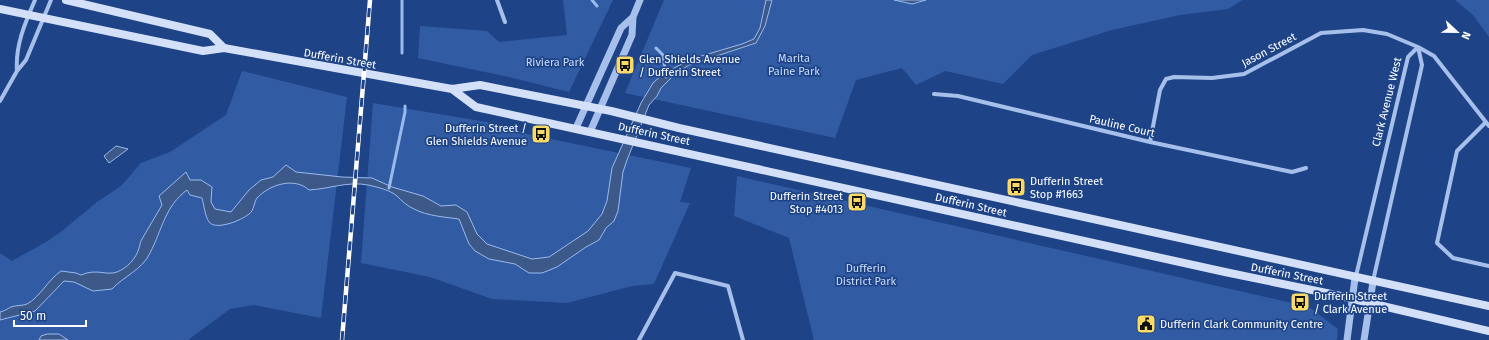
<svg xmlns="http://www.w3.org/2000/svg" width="1489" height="340" font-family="'Fira Sans',sans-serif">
	<rect width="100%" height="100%" fill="#1e4487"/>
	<path fill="#315ca4" d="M563 0H613L569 92 509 77 418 58 420 26 487 31 499 42 567 35Z
		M664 0H1242L1228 9 1180 15 1112 30 1032 55 1003 84 945 71 916 85 902 68 856 80 835 138 625 93Z
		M1455 0H1489V37L1473 15Z
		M242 71 347 97 321 318 254 305 230 309 188 340H0V253L12 261 46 242 62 231 97 202 121 186 141 163 170 152 226 115Z
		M373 103 505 125 527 134 691 168 680 202 690 203 654 284 632 286 567 303 492 299 430 277 361 263Z
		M737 176 1309 307 1338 329 1337 340H814L789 238 734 216Z"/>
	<path fill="#3d598a" stroke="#9abaec" d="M766 0H772L765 26 756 43 689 65 675 74 661 88 657 96 649 105 627 160 623 172 618 211 614 221 606 228 599 240 586 247 557 267 542 273H529L515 264 489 259 475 251 469 244 459 219C445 217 427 216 414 209 407 206 402 201 397 196 390 190 377 187 368 185 348 181 329 189 309 190 295 177 270 184 257 198 254 202 254 211 249 214 242 220 216 231 209 222 205 216 204 205 202 198L190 195 187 190C165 206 162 230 150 253 142 270 124 276 112 289L93 291 74 282 64 281 35 311 0 320V312C5 311 7 309 11 307 16 305 22 306 27 304 40 297 48 280 61 271L76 273 81 275C97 268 106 276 117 272 127 268 136 259 139 248 140 245 140 242 142 239 149 228 155 216 162 205L159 196 186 172 190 180H201L212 187 211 202 215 209 231 212 249 190 261 180 273 177 286 165 296 172 342 177 372 178 392 187 423 196 441 206 456 205 467 212 477 234 487 244 532 259 549 257 588 231 602 214 607 201 612 168 641 103 653 83 663 74 691 59 742 44 754 39 760 28Z
		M894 0H926L912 4Z
		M116 146 128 149 109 163 104 156Z
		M47 334H59L68 340H39L41 336Z"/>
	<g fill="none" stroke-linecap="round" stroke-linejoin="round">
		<path stroke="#9abaec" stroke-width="3" d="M402 0V53
			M592 0 597 6
			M656 48 663 55 666 77
			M389 188 405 112V106"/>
		<path stroke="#a7c0eb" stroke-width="4" d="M497 0 505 22
			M17 71C15 46 25 23 35 0
			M934 94 958 96 1150 142 1292 172 1306 168
			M0 101 17 71 26 60 51 0
			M1486 122 1457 151 1437 243 1453 258 1489 266
			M1150 142 1160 90 1166 79 1174 77 1212 78 1244 74 1321 33 1363 30 1387 34 1418 47 1434 56 1489 126
			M1356 276 1408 57 1418 47
			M1373 281 1422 65 1418 47
			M639 340 675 273 728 286 743 340"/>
		<path stroke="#a7c0eb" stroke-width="7" d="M576 128 621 28 633 17
			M590 132 632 35 633 17 640 0
			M1347 340 1355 278
			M1364 340 1373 282"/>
		<path stroke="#d3e0f8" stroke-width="8" d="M66 0 210 34 224 48
			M0 9 203 51 224 48 452 89 480 85 611 111 679 128 1489 306
			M452 89 476 107 1225 272 1336 295 1489 331"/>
		<g stroke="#fff" stroke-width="4.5">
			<path id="rail" d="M342 340 370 0"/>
		</g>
		<use href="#rail" stroke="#1e4487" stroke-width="3" stroke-dasharray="9" stroke-linecap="butt"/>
	</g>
	<defs>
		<g id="bus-square" transform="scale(1)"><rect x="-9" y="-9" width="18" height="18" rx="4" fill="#fada66" stroke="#1e4487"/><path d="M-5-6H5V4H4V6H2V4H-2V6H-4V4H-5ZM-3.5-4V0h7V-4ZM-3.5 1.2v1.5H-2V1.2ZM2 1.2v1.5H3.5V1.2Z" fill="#111"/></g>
		<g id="civic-square" transform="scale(1)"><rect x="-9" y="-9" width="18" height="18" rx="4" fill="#fada66" stroke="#1e4487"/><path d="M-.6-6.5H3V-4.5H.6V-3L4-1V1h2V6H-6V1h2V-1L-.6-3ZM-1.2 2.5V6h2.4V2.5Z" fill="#111"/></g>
	</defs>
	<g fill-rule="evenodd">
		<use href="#bus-square" x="625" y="65"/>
		<use href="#bus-square" x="541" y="134"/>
		<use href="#bus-square" x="1016" y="187"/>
		<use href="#bus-square" x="857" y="202"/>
		<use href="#bus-square" x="1300" y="302"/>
		<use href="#civic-square" x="1146" y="324"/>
	</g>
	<g text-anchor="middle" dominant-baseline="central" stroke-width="3.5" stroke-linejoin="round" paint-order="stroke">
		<g font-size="11" fill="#fff" stroke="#1e4487">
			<text transform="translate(1269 50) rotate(-28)">Jason Street</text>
			<text transform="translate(340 59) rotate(10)">Dufferin Street</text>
			<text transform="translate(1387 102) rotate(-76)">Clark Avenue West</text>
			<text transform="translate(1122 126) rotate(13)">Pauline Court</text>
			<text transform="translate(654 134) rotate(12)">Dufferin Street</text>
			<text transform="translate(971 205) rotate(13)">Dufferin Street</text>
			<text transform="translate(1287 274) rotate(11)">Dufferin Street</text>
		</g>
		<g font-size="11" fill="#ccdcf8" stroke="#1e4487">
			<text x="794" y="58">Marita<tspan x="794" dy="13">Paine Park</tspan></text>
			<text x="555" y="62">Riviera Park</text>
			<text x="866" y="268">Dufferin<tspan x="866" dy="13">District Park</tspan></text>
		</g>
		<g font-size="11" fill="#fff" stroke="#1e4487" text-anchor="start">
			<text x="639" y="59">Glen Shields Avenue<tspan x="639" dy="13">/ Dufferin Street</tspan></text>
			<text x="527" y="128" text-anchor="end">Dufferin Street /<tspan x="527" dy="13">Glen Shields Avenue</tspan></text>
			<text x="1030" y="181">Dufferin Street<tspan x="1030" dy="13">Stop #1663</tspan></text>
			<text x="843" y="196" text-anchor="end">Dufferin Street<tspan x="843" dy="13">Stop #4013</tspan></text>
			<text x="1314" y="296">Dufferin Street<tspan x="1314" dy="13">/ Clark Avenue</tspan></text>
			<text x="1160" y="324">Dufferin Clark Community Centre</text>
		</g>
	</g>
	<g transform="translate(1457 32) rotate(112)" stroke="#1e4487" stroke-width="3" paint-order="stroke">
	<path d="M0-3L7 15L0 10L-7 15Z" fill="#ffffff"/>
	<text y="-6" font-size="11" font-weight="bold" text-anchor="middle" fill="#ffffff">N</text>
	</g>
	<path d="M14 320v6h72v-6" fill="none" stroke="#ffffff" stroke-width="2"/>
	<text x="20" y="320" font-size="12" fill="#ffffff" stroke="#1e4487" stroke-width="3" paint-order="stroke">50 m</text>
</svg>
